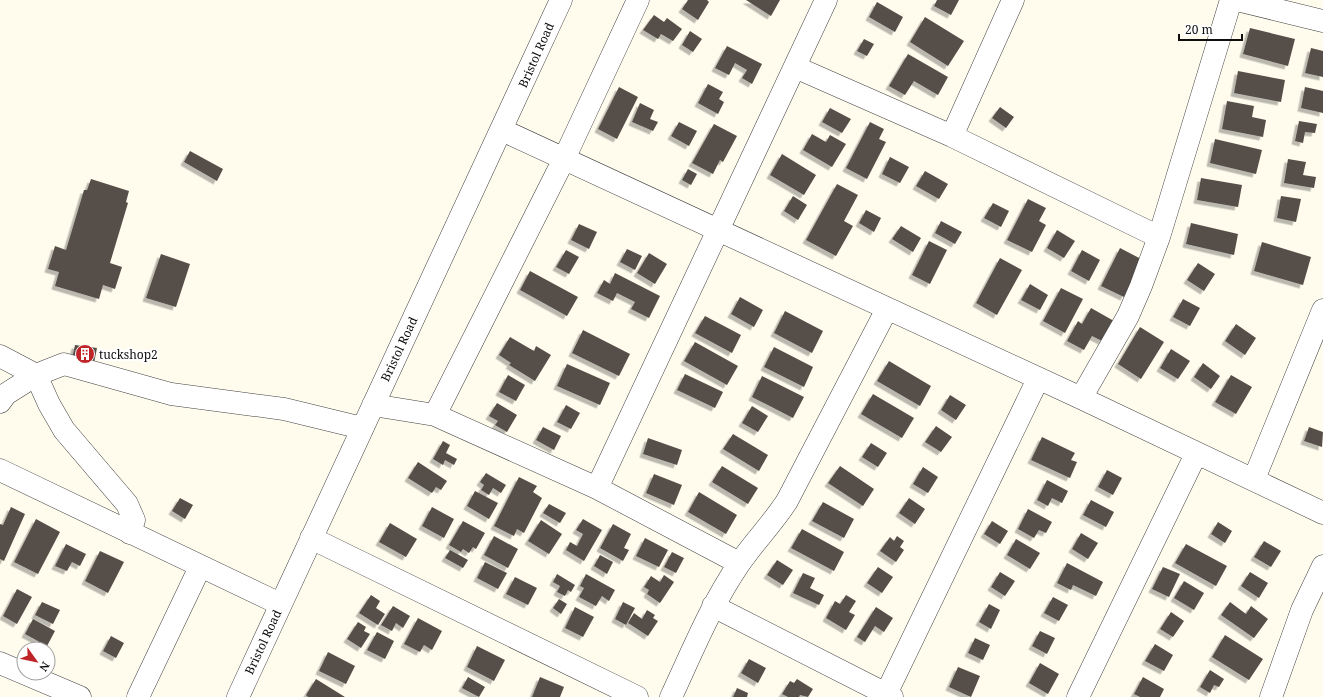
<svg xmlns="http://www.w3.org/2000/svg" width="1323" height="697" font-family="'Noto Serif',serif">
	<defs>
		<filter id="shadow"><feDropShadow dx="-3.5" dy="3.5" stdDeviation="0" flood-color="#0004"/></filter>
	</defs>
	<rect width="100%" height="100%" fill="#fffcee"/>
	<path fill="#564f4a" filter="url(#shadow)" d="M688 0H707L709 2 698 20 682 9Z
		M746 0H780L771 16Z
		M937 0H959L951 15 934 6Z
		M877 2 903 17 895 32 869 17Z
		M654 15 664 22 667 18 682 29 673 41 661 34 658 39 643 30Z
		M925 17 964 41 948 66 910 42Z
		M1250 28 1295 39 1288 66 1243 54Z
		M690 31 702 39 693 52 682 45Z
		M864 39 874 44 867 56 857 51Z
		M727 46 762 64 752 84 742 78 747 70 735 63 729 75 715 68Z
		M1311 48 1323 51V77L1305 73Z
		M908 54 948 77 938 95 914 81 905 95 889 86Z
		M1238 71 1285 80 1281 102 1234 93Z
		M708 84 723 92 719 99 724 102 718 114 698 103Z
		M619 87 638 97 617 139 598 129Z
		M1305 87 1323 91V113L1301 108Z
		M1227 101 1254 106 1252 117 1266 120 1263 137 1222 129Z
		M640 103 654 110 650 119 658 122 653 131 632 122Z
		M1000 107 1014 117 1006 128 992 118Z
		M830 108 851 119 842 133 822 122Z
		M1299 121 1317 124 1315 133 1305 132 1303 143 1295 141Z
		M679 122 697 131 689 146 671 136Z
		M870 122 884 129 879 139 886 142 867 179 846 168Z
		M714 124 737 136 723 162 720 160 713 174 692 163Z
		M812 134 826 142 830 135 846 144 832 167 803 150Z
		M1215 139 1262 150 1256 174 1210 163Z
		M190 151 223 169 217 181 184 162Z
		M782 154 816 175 804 195 770 175Z
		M890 157 909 167 900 183 882 174Z
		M1288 159 1306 162 1303 175 1316 177 1314 188 1284 183Z
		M688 169 697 174 691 185 682 180Z
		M925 171 948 184 939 199 916 186Z
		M1201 178 1242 185 1238 207 1197 200Z
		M91 179 129 191 126 202 128 203 110 263 122 267 115 289 103 285 99 299 55 286 59 272 48 269 55 246 66 250 84 190H87Z
		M837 184 858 195 844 221 853 226 836 256 806 240Z
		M793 196 807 205 798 220 784 211Z
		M1281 196 1301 199 1296 222 1277 218Z
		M1028 199 1046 208 1039 221 1046 225 1032 252 1007 240Z
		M993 203 1009 211 1001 227 984 218Z
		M866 210 881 218 874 232 859 223Z
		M941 221 962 232 955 244 935 233Z
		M1191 223 1238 234 1234 255 1186 244Z
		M579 224 597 232 589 249 571 240Z
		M901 226 921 238 913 252 892 239Z
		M1057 230 1075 241 1064 258 1047 248Z
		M929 241 947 250 930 284 912 275Z
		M1262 242 1311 257 1303 285 1254 271Z
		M1120 248 1143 260 1124 297 1101 286Z
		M627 249 642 256 635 270 620 262Z
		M566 250 579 257 569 274 556 267Z
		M1082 250 1100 260 1089 281 1071 271Z
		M649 253 667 264 655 284 637 273Z
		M161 254 190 264 176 307 146 298Z
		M1000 258 1022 270 997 315 976 303Z
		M1198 263 1215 274 1204 291 1187 280Z
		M530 271 578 297 567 316 520 290Z
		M615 273 660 296 649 318 631 309 635 302 617 293 613 301 597 293 604 280 610 284Z
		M1030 284 1048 295 1040 310 1021 300Z
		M1061 288 1083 299 1065 333 1043 321Z
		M740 297 763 310 754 327 731 314Z
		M1183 299 1200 308 1190 326 1173 317Z
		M1091 308 1114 321 1102 341 1092 336 1084 350 1067 341 1078 321 1082 324Z
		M785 311 823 331 812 353 774 333Z
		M705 316 741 335 732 353 695 333Z
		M1236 324 1256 338 1245 355 1225 341Z
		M1140 327 1164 342 1141 379 1118 364Z
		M583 330 630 354 619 376 572 353Z
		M510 337 534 351 536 346 551 355 535 381 509 365 511 363 499 355Z
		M695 342 738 366 727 385 684 361Z
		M75 345 97 348 94 363 72 359Z
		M774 347 813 367 804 387 764 367Z
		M1171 349 1190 361 1178 379 1160 368Z
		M889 361 931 386 920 406 877 381Z
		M1203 363 1220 376 1211 389 1194 377Z
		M567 364 610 383 600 405 557 386Z
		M685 374 723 392 715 408 677 390Z
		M508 375 525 385 516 401 499 392Z
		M1231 375 1252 387 1236 414 1215 402Z
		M762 376 804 397 793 418 752 397Z
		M873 394 914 418 902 438 861 414Z
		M950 395 966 405 956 420 941 410Z
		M497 403 517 415 507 432 495 425 498 421 489 416Z
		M566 405 580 413 571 429 557 422Z
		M752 406 768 416 758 432 742 423Z
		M936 426 952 437 941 452 925 442Z
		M543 427 561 436 554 450 536 440Z
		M1309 427 1323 432 1322 447 1304 441Z
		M733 434 768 455 759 471 723 449Z
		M1042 437 1075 453 1071 460 1077 462 1070 478 1031 460Z
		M648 438 682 450 677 465 643 454Z
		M443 441 450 445 446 453 457 459 454 465 445 460 443 465 433 459Z
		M871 443 887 453 878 467 862 457Z
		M418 462 447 481 441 490 436 487 432 493 408 478Z
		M722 466 758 488 748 504 712 482Z
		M840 466 874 489 863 506 828 483Z
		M923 467 938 477 928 493 913 484Z
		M1107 470 1122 478 1113 495 1098 487Z
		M486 473 506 485 501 493 493 488 489 495 481 490 484 485 480 482Z
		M654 474 682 485 674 505 646 493Z
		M519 477 537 486 533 492 542 498 524 533 517 529 514 536 494 526Z
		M1047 480 1068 491 1062 503 1052 498 1048 506 1037 500Z
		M475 491 498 503 489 519 467 506Z
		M699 492 737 515 726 534 688 512Z
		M180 498 193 505 185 519 172 511Z
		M909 498 925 509 915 524 899 513Z
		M1091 500 1114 512 1106 527 1083 515Z
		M823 502 854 519 844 538 812 521Z
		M549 504 566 513 560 523 543 513Z
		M11 507 25 514 4 561 0 559V524L3 525Z
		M432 507 454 519 444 538 422 526Z
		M1028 509 1052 522 1046 533 1039 530 1034 538 1018 529Z
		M36 519 60 532 38 574 14 562Z
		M583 519 602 530 584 561 566 550 570 542 577 546 583 534 576 530Z
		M541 520 562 534 549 554 528 541Z
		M463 521 485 533 476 549 473 547 469 553 463 549 461 552 449 545Z
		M992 521 1008 531 1000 544 984 534Z
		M1218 522 1232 531 1225 543 1211 534Z
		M390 523 417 539 406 557 379 542Z
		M613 524 631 534 624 548 629 550 623 561 600 548Z
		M802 529 844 552 834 571 791 548Z
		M1081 533 1098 543 1088 559 1072 549Z
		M494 536 518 549 508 568 484 555Z
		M897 536 904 541 900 547 904 550 896 562 880 551 890 537 894 541Z
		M645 538 668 550 659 567 636 556Z
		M1016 539 1040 553 1030 569 1007 555Z
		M1264 541 1281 551 1271 567 1254 557Z
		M66 544 86 554 80 566 72 562 67 571 55 566Z
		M1186 544 1227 566 1216 586 1175 563Z
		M450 550 468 560 463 568 445 558Z
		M100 551 124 562 108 593 85 581Z
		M672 552 684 558 676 573 664 567Z
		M600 555 613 562 607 574 594 566Z
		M777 560 793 570 783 585 767 575Z
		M485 562 507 573 498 589 477 578Z
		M1067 563 1103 582 1096 596 1073 585 1071 590 1057 583Z
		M878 567 893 577 882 593 867 583Z
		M1163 567 1180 574 1169 597 1152 589Z
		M1000 572 1015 581 1005 596 991 587Z
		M1250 572 1268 583 1259 598 1241 586Z
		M803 573 815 578 810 588 824 595 819 605 793 593Z
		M557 574 575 585 571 592 568 590 565 596 557 592 560 586 553 582Z
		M586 574 615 590 609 601 602 596 596 606 579 597 584 588 580 586Z
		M664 575 674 582 660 603 647 594 649 590 644 587 651 576 660 582Z
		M515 577 537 588 528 605 506 594Z
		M1184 581 1204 593 1194 610 1174 598Z
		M17 589 32 597 17 624 3 616Z
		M371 595 380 601 376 608 385 614 378 625 359 613Z
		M846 595 856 601 849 612 855 615 846 630 826 618 835 601 840 604Z
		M1053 597 1068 605 1059 621 1044 613Z
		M559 599 567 604 561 614 553 608Z
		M42 602 60 610 53 624 35 615Z
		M623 602 635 608 626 625 615 619Z
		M1230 602 1246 614 1251 606 1268 619 1254 638 1221 615Z
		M989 604 1000 610 991 629 979 622Z
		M393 606 410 616 403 628 396 623 392 631 381 625Z
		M575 607 594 617 583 637 565 628Z
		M876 607 893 618 884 632 875 626 865 642 857 637Z
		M647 610 655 615 653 618 658 621 648 636 628 623 634 613 642 619Z
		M1171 612 1184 621 1173 637 1160 629Z
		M418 618 442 631 432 650 424 645 420 652 404 644Z
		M33 619 55 631 47 646 25 634Z
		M358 622 366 627 364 631 370 634 361 648 347 639Z
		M1040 631 1055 638 1047 654 1032 646Z
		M377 632 394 641 385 659 367 650Z
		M1225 635 1263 659 1249 680 1212 657Z
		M111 636 124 643 116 658 103 651Z
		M975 638 990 645 983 660 968 653Z
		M1155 644 1173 655 1164 671 1145 661Z
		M477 646 505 660 494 681 467 667Z
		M328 652 355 666 346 684 319 671Z
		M749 659 766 668 758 683 741 673Z
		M1040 663 1059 674 1048 694 1029 683Z
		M958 667 980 676 971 697 949 687Z
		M1210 670 1224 679 1219 687 1214 685 1210 693 1200 687Z
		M468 677 485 687 479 697 462 688Z
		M540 677 564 687 560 697H532Z
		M1143 677 1164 689 1160 697H1140L1134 694Z
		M316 679 345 697H308L306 695Z
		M797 679 813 689 808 697 800 695 799 697H788L782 694 790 681 794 683Z
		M737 688 748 693 747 697H733Z"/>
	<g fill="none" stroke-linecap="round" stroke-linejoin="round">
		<g stroke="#414141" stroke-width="23">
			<path id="minor" d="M1237 0 1323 21
				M795 67 952 136 1159 237
				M502 130 1081 398 1323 513
				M952 136 1013 0
				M0 356 36 375 49 404 64 430 127 504 134 520 130 533
				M1081 398 1128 316 1141 286 1159 237 1231 0
				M0 402 6 394 36 375 64 364 171 394 284 409 362 428
				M373 405 435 415 597 488 739 563
				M435 415 564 159 638 0
				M0 470 280 604
				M1254 479 1323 310
				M597 488 826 0
				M311 538 637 697
				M713 606 892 697
				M0 663 80 697
				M886 694 1038 379
				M138 697 200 567
				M238 697 561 0
				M671 697C692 652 711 605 739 564 754 542 773 523 787 501L887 309
				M1078 697 1196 454
				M1271 697 1302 610 1323 566"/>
		</g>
		<use href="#minor" stroke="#fff" stroke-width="22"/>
	</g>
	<defs>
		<g id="building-disc" transform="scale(1)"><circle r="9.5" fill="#bf2428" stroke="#fff"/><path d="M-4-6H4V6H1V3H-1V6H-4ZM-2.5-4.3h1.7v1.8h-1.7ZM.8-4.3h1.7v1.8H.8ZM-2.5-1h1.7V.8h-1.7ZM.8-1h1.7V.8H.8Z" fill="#fff"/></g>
	</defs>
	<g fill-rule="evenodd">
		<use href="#building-disc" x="85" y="354"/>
	</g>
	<g text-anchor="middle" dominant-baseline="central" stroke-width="4" stroke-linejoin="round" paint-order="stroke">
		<g font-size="12" fill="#0e0e0e" stroke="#fff">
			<text transform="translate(536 55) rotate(-66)">Bristol Road</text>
			<text transform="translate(399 349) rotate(-65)">Bristol Road</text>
			<text transform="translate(263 642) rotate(-65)">Bristol Road</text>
		</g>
		<g font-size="12" fill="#0e0e0e" stroke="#fff" text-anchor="start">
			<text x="99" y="354">tuckshop2</text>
		</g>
	</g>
	<g transform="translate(36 661) rotate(123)"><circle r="19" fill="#ffffff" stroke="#9f9f9f"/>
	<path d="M0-3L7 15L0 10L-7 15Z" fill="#bf2428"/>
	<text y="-6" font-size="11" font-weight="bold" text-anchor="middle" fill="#0e0e0e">N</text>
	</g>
	<path d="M1179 34v6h63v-6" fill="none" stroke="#0e0e0e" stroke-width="2"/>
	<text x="1185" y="34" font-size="12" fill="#0e0e0e" stroke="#ffffff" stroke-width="3" paint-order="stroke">20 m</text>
</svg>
